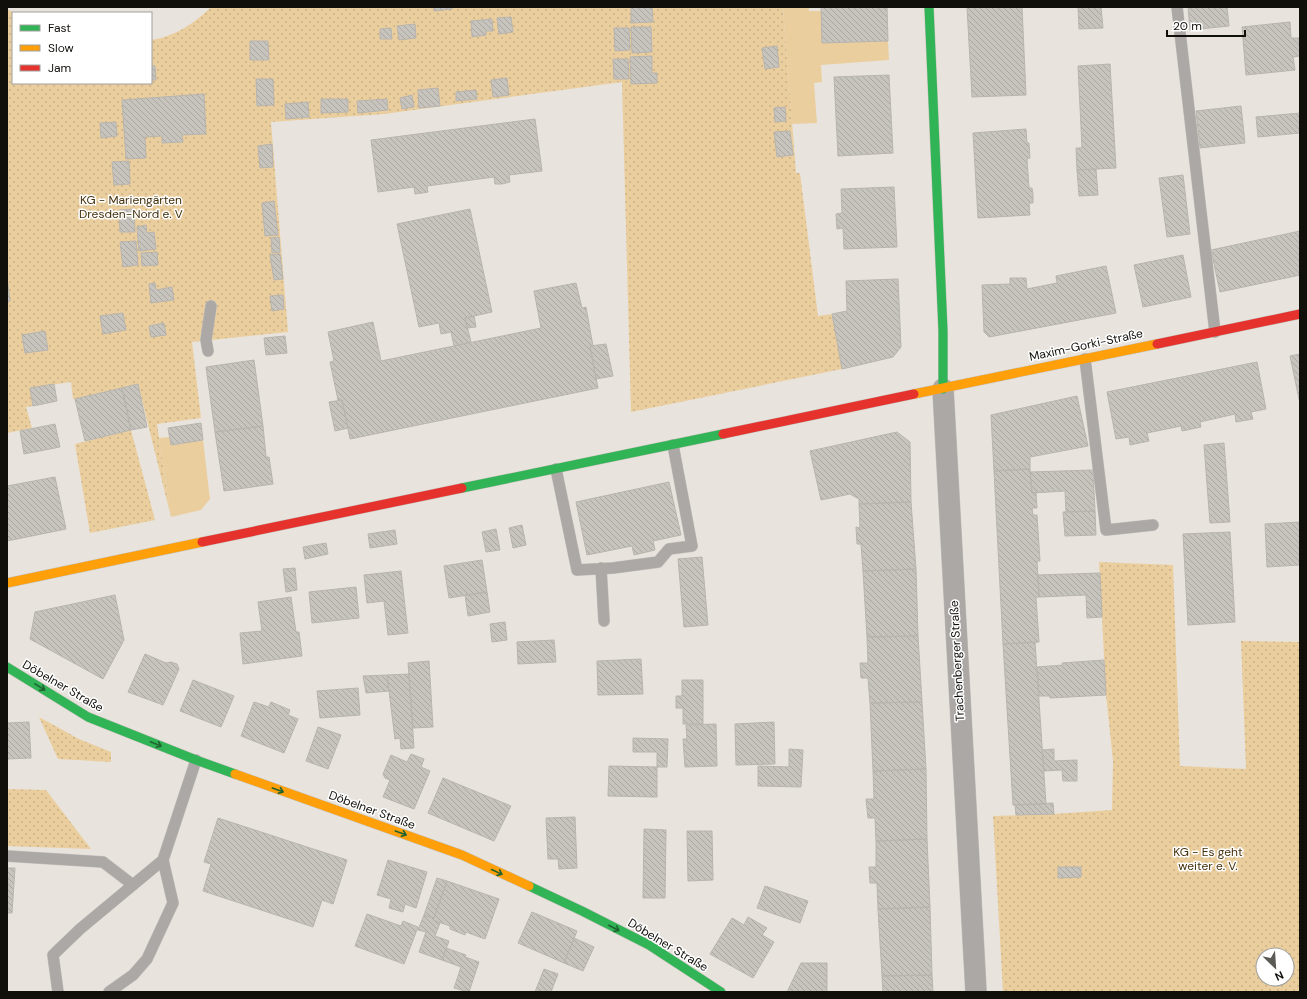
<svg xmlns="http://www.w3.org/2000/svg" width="1307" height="999" font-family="'DM Sans',sans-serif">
	<defs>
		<pattern id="park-dots" width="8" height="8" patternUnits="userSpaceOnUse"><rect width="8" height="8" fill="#ebce9e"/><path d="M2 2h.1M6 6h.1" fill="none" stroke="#c8b087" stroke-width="1.8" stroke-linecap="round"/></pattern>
		<pattern id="building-back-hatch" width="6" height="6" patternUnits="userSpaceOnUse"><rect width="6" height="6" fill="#c7c4be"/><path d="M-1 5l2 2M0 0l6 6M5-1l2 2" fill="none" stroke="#aaa7a2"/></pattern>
	</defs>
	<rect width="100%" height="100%" fill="#e8e4dd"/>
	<path fill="#ebce9e" d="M783 7H809V11H822L823 43 888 41 889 60 821 65 822 82 814 83 817 123 792 124Z
		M170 437 171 445 203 440 210 499 201 510 171 517 159 438Z"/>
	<path fill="url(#park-dots)" fill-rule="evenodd" d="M211 7H783L796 173H800L818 316 832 314 842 369 631 412 622 82 384 114 271 122 288 332 192 342 201 418 157 424 171 517 138 384 75 399H73L71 382 30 388 33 406 26 407 32 428 7 433V9L14 13H13V83H151V40C174 37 195 23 211 7Z
		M131 430 155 520 90 533 75 444Z
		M1099 562 1173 565 1180 766 1246 769 1241 641 1300 642V992H1003L993 816 1054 814 1112 810 1113 761 1106 695ZM1263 955H1287V979H1263Z
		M39 717 79 739 111 752V762L58 759Z
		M7 789 46 790 91 849 7 846Z"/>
	<path fill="url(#building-back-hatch)" stroke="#b8b4ae" d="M434 7H452V9L434 11Z
		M631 7H652L653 22 631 23Z
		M821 7H887L888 41 822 43Z
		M967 7H1022L1026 95 972 97Z
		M1078 7H1101L1103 28 1079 29Z
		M1188 7H1227L1229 26 1190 30Z
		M511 17 513 32 499 34 497 18Z
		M492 19 493 31H486V35L472 37 471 21Z
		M1290 22 1291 38H1299L1300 56 1293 57 1295 70 1246 75 1242 27Z
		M415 24 416 38 399 40 397 26Z
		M631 27H651L652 52 632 53Z
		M391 28 392 39H380V29Z
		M614 28H629L630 50 615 51Z
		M250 41H268L269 60H250Z
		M777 46 779 67 765 69 762 48Z
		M652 56V73H657V83L631 84 630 57Z
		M613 59H628L629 79H614Z
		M1110 64 1116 168 1077 170 1076 148H1082L1078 66Z
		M151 66H155L156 80H151Z
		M889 75 893 153 838 156 834 77Z
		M507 78 509 95 493 97 491 80Z
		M256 79H273L274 105 257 106Z
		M438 88 440 106 419 108 418 90Z
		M476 90 477 99 456 101V92Z
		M204 94 206 134 182 135 183 142 162 143V136L145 137 146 158 126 159 122 100Z
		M412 95 414 107 402 109 400 98Z
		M321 99H348V112L321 113Z
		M387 99 388 110 358 113 357 101Z
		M308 102 309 117 286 119 285 104Z
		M1241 106 1245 143 1200 148 1196 111Z
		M785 107 786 121 775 122 774 108Z
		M1300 113V133L1258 137 1256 117Z
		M535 119 542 171 509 175 510 182 502 184H495L494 177 427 186 428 192 422 193 415 194 414 187 378 192 371 140Z
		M116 122 117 136 101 138 100 123Z
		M1026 129 1027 143H1029L1030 158 1027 159 1029 188H1032L1033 195V203H1029L1030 215 978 218 973 133Z
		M790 131 793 155 777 157 774 132Z
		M272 144 273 167 260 168 258 146Z
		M129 161 130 184 114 185 112 162Z
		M1096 169 1098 195 1079 196 1077 170Z
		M1183 175 1190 234 1167 237 1159 178Z
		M894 187 897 247 844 249 843 228 837 229 836 214 842 213 841 189Z
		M274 201 278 235 265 236 262 203Z
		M134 209 135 232H120L119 210Z
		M470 209 492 312 465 318 471 342 454 346 451 332 441 334 439 323 419 327 397 224Z
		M146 225 147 233 154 232 156 249 139 251 137 227Z
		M1300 231V275L1220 292 1211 250Z
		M279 237 280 252 272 253 271 238Z
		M136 241 138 265 123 267 120 242Z
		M157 252 158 265 142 266 141 253Z
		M280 254 283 279 274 280 270 255Z
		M1183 255 1191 297 1143 307 1134 265Z
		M1106 266 1116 313 989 337 984 332 982 285 1010 284V278H1026L1027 289 1057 283 1056 276Z
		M7 278 10 301 7 302Z
		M898 279 901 347 893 357 842 369 832 314 847 311 846 281Z
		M155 283 156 290 172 287 174 300 151 303 149 284Z
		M576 283 582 308 586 307 593 346H590L598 388 350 439 342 400H338L330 362 334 361 328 332 373 322 381 361 541 328 534 291Z
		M283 295 284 309 272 311 270 296Z
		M123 313 126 330 103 334 100 316Z
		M474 316 476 327 467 328 465 318Z
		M164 323 166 335 151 337 149 326Z
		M45 331 48 350 25 353 22 335Z
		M285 336 287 353 266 355 264 338Z
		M606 344 613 376 596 379 590 346Z
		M1300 354V404L1290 356Z
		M254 360 263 426 215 432 206 367Z
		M1257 362 1266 409 1251 412 1253 419 1236 422 1235 414 1200 422 1201 427 1182 431 1181 426 1147 433 1149 441 1130 445 1129 437 1116 439 1107 392Z
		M54 384 57 401 33 406 30 388Z
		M138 384 147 427 131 430 122 388Z
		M122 388 131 430 85 441 75 399Z
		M1077 396 1088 446 1030 457V469L994 471 991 415Z
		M342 400 348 428 335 431 329 402Z
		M201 423 203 440 171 445 168 428Z
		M55 424 60 447 24 454 20 431Z
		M263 426 266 457H269L273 484 224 491 215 432Z
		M897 432 910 442 911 502 859 504V499L850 494 821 500 810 451Z
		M1224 443 1230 522 1210 523 1204 445Z
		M1030 469 1032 493 1036 492 1037 508H1032L1033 515H1037L1040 561H1037L1039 597H1036L1039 642 1003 644 994 471Z
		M1093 470 1095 511 1066 512 1065 491 1032 493 1030 472Z
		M55 477 66 529 7 541V486Z
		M669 482 681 535 653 541 655 550 634 555 632 546 587 555 576 502Z
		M911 502 916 569 863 571 861 544H857L856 527 860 528 859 504Z
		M1095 511 1096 535 1065 536 1063 512Z
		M1300 522V565L1267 567 1265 524Z
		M522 525 526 545 513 548 509 528Z
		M496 529 500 550 486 552 482 532Z
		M395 530 397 544 370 548 368 534Z
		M1230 532 1235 622 1188 625 1183 534Z
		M326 543 328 554 305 559 303 547Z
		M702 557 708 625 684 627 678 559Z
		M482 560 487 592 449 598 444 566Z
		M295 568 297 590 286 592 283 569Z
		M916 569 918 636 867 637 863 571Z
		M401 571 408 633 388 635 384 601 367 603 364 575Z
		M1100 573 1102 617 1087 618 1086 595 1039 597 1038 575Z
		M356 587 359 618 312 623 309 592Z
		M487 592 490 612 468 616 465 595Z
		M115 595 124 640 103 679 30 639 35 612Z
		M291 597 296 632H299L302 656 243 664 240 633 262 631 258 602Z
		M505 622 507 640 492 642 490 624Z
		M918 636 922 702 870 703 868 678H861L860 663H868L867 637Z
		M554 640 556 662 518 664 517 642Z
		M1035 642 1046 804 1013 805 1003 644Z
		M145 654 166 663 171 662 177 664 179 669 163 705 128 692Z
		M641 659 643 694 598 695 597 661Z
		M1104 660 1106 695 1050 698V696H1039L1037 667 1063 665 1062 663Z
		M429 661 433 727 413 728 408 663Z
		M409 674 414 748 401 749 400 738 395 739 387 675Z
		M387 675 389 691 366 693 363 676Z
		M193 680 234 696 221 727 180 711Z
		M682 680H703V724H683V708H676V696H682Z
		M358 688 360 715 320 718 317 691Z
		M254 702 269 707 271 702 290 710 288 715 298 719 284 753 241 736Z
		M922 702 926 769 873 771 870 703Z
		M29 722 31 758 7 759V723Z
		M774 722 775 764 736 765 735 724Z
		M716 724 717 766 685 767 683 739H687L686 725Z
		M318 727 341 735 328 769 306 761Z
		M633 738 668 739 667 767H657V752H633Z
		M789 749 803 750 801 787 758 786V766L789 767Z
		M1054 749V761L1077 760V781H1063L1062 770 1044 771 1042 750Z
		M411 754 424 759 421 767 430 771 414 809 383 797 390 780 385 778 383 774 391 755 407 762Z
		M609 766 657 767V797L608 796Z
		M926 769 927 839 876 841 875 818H868L866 799H874L873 771Z
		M443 778 511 806 494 841 428 813Z
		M1053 803 1054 814 1016 815 1015 805Z
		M575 817 577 868 559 869 558 859H548L546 818Z
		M218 818 347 860 333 904 322 900 313 927 203 891 211 864 204 862Z
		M644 829 666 830 665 898H643Z
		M687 831H712L713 880 688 881Z
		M927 839 930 907 878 909 877 883H870L869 867H876V841Z
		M388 860 427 872 416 908 405 904 403 912 389 908 391 899 377 895Z
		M1058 867H1081V877L1058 878Z
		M7 868H15L12 913H7Z
		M437 878 447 881 434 918 424 915Z
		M447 881 499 899 485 939 466 932 465 935 450 929V926L433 920Z
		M765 886 808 901 800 923 757 908Z
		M930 907 932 975 882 976 878 909Z
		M532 912 577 931 564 963 518 943Z
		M367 914 401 926 403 921 418 927 404 964 355 946Z
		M424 915 434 918 433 920 440 923 435 936 449 941 442 960 419 952 426 932 418 930Z
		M748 917 767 928 762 935 774 942 753 978 710 954 732 918 744 925Z
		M574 938 594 947 583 971 564 963Z
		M446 948 466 955 465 957 479 962 469 992 454 988 461 967 442 960Z
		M801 963H827V992H787Z
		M544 969 558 974 551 992H535Z
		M932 975 933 992H883L882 976Z"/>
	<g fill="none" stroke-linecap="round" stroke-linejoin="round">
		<g stroke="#c5c1bc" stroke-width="12">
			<path id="lane" d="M1177 7 1215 332
				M208 351 206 340 211 306
				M1085 359 1106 530 1153 525
				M556 469 577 570 613 568 658 562 669 549 692 546 673 445
				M601 568 604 621
				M7 856 103 862 133 885
				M58 992 53 955 80 929 163 860 196 760
				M109 992 133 975 147 959 173 903 163 860"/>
		</g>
		<g stroke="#c5c1bc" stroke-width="22">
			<path id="street" d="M943 389 976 992"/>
		</g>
		<g stroke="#c5c1bc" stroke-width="10">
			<path id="fast" d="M929 7 943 331V389
				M462 488 723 434
				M7 667 88 717 196 760 235 774
				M529 886 582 911 649 945 721 992"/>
		</g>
		<g stroke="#c5c1bc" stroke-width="10">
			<path id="slow" d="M914 394 1157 344
				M7 583 202 542
				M235 774 462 855 529 886"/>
		</g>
		<g stroke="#c5c1bc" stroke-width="10">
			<path id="jam" d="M1157 344 1300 314
				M723 434 914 394
				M202 542 462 488"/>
		</g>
		<use href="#lane" stroke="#aba8a6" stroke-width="11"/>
		<use href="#street" stroke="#aba8a6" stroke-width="21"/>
		<use href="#fast" stroke="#30b455" stroke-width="9"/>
		<use href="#slow" stroke="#ff9f0a" stroke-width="9"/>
		<use href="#jam" stroke="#e5322d" stroke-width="9"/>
	</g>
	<defs><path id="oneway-shaft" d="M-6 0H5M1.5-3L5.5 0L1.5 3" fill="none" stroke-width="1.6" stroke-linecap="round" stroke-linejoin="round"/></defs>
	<g stroke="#206230">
		<use href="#oneway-shaft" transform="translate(40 687) rotate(32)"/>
		<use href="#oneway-shaft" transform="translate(156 744) rotate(22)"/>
		<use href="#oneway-shaft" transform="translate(278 790) rotate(20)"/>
		<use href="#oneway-shaft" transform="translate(401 833) rotate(20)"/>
		<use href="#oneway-shaft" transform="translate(497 872) rotate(25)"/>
		<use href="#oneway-shaft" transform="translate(614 928) rotate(27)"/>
	</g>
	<g text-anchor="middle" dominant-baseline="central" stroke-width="3" stroke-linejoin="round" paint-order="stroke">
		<g font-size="12" fill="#44300b" stroke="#fff">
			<text x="131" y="200">KG - Mariengärten<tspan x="131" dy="14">Dresden-Nord e. V</tspan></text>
			<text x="1208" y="852">KG - Es geht<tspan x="1208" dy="14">weiter e. V.</tspan></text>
		</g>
		<g font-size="12" fill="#110f0a" stroke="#fff">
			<text transform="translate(1086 345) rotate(-12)">Maxim-Gorki-Straße</text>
			<text transform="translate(957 661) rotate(-93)">Trachenberger Straße</text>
			<text transform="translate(63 686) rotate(30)">Döbelner Straße</text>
			<text transform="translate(372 810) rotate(20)">Döbelner Straße</text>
			<text transform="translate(668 945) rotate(31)">Döbelner Straße</text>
		</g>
	</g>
	<rect width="1307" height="999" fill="none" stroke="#110f0a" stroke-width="16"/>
	<rect x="12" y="12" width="140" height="72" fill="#ffffff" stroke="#a09f9d"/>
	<rect x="20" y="25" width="20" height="6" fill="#30b455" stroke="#a09f9d"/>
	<text x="48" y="32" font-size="12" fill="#110f0a">Fast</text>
	<rect x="20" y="45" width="20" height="6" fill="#ff9f0a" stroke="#a09f9d"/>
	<text x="48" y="52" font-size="12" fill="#110f0a">Slow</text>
	<rect x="20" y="65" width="20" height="6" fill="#e5322d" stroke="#a09f9d"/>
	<text x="48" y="72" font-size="12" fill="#110f0a">Jam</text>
	<g transform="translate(1275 967) rotate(155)"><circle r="19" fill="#ffffff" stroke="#a09f9d"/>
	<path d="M0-3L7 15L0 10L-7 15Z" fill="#5c5a54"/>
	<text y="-6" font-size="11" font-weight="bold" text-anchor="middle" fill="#110f0a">N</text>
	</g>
	<path d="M1167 30v6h78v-6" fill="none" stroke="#110f0a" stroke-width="2"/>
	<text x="1173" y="30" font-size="12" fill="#110f0a" stroke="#ffffff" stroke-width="3" paint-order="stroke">20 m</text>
</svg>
